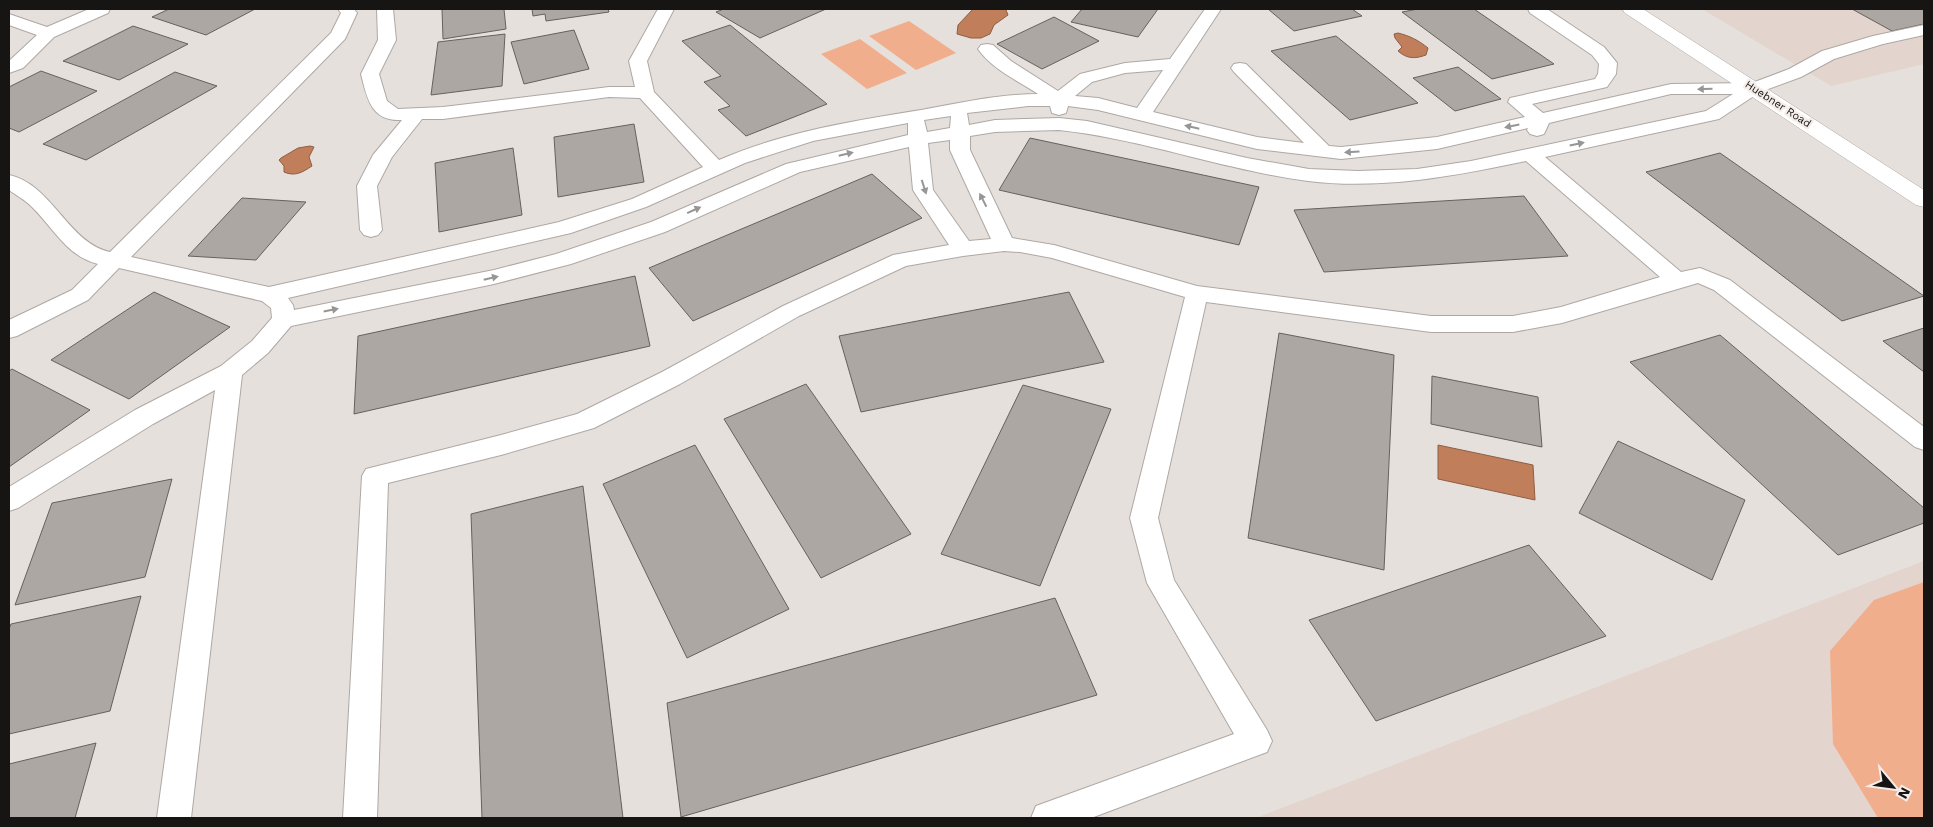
<svg xmlns="http://www.w3.org/2000/svg" width="1933" height="827" font-family="'Work Sans',sans-serif">
	<rect width="100%" height="100%" fill="#e6e0dc"/>
	<path fill="#e3d4cd" d="M1702 9H1924V64L1831 86Z
		M1924 561V818H1256Z"/>
	<path fill="#f1ae8c" d="M909 21 956 53 916 70 869 36Z
		M860 39 907 73 867 89 821 54Z
		M1924 582V818H1878L1833 744 1830 651 1874 600Z"/>
	<path fill="#c17e5a" stroke="#8e5e45" d="M973 9H1004L1006 10 1008 15 994 25 990 34 981 38H971L957 34 958 25Z
		M1398 33C1410 36 1418 40 1428 48L1426 55C1415 59 1407 59 1398 51L1402 47 1395 38 1394 34Z
		M310 146 314 147 309 157 312 166C303 172 295 177 284 172V166L279 160 281 158 298 148Z
		M1438 445 1533 465 1535 500 1438 479Z"/>
	<path fill="#ada7a4" stroke="#67615e" d="M169 9H255L206 35 152 17Z
		M442 9H504L506 29 443 39Z
		M532 9H608L609 12 546 21 545 14 533 16Z
		M724 9H826L760 38 716 12Z
		M1082 9H1158L1138 37 1071 22Z
		M1268 9H1352L1362 16 1294 31Z
		M1418 9H1474L1554 64 1492 79 1402 12Z
		M1852 9H1924V24L1892 31Z
		M1054 17 1099 41 1042 69 997 44Z
		M730 25 827 104 746 136 718 110 730 106 704 82 721 76 682 41Z
		M133 26 188 44 119 80 63 61Z
		M574 30 589 69 524 84 511 42Z
		M505 34 502 86 431 95 438 42Z
		M1336 36 1418 103 1350 120 1271 51Z
		M1458 67 1501 99 1455 111 1413 78Z
		M41 71 97 91 19 132 9 128V87Z
		M175 72 217 86 86 160 43 144Z
		M634 124 644 182 558 197 554 137Z
		M1030 138 1259 187 1239 245 999 190Z
		M513 148 522 215 439 232 435 163Z
		M1720 153 1924 296 1842 321 1646 172Z
		M872 174 922 218 693 321 649 268Z
		M1524 196 1568 256 1324 272 1294 210Z
		M242 198 306 202 256 260 188 256Z
		M635 276 650 346 354 414 358 336Z
		M154 292 230 327 129 399 51 360Z
		M1069 292 1104 362 861 412 839 336Z
		M1924 328V372L1883 341Z
		M1279 333 1394 355 1384 570 1248 538Z
		M1720 335 1924 508V523L1838 555 1630 362Z
		M12 369 90 410 9 467V371Z
		M1432 376 1538 397 1542 447 1431 424Z
		M806 384 911 534 821 578 724 419Z
		M1023 385 1111 409 1040 586 941 554Z
		M1618 441 1745 500 1712 580 1579 513Z
		M695 445 789 609 687 658 603 484Z
		M172 479 145 577 15 605 52 503Z
		M583 486 623 818H482L471 514Z
		M1529 545 1606 636 1376 721 1309 620Z
		M141 596 110 711 9 734V629L11 624Z
		M1055 598 1097 695 681 817 667 703Z
		M96 743 75 818H9V764Z"/>
	<g fill="none" stroke-linecap="round" stroke-linejoin="round">
		<g stroke="#aea8a5" stroke-width="2">
			<path id="lane" d="M89 9H110L108 13 54 37 23 68 9 73V61L37 35 9 25V14L47 27Z
				M338 9H354L357 13 345 39 131 257 269 287 559 222 632 199 703 167 640 98 609 97 443 119H422L392 157 377 186 382 230 378 235 371 237 364 235 360 230 357 186 373 155 402 120C371 122 367 98 361 74L378 40 377 9H393L396 40 379 74 387 101 398 109 443 107 609 87H635L629 61 658 9H674L647 61 654 92 719 160C783 132 853 121 921 110 960 103 999 94 1038 94 1018 81 992 69 978 49L981 45 987 44 993 45 1011 61 1058 91 1080 74 1125 63 1170 59 1205 9H1221L1153 112 1257 137 1304 143 1234 72 1231 68 1234 64 1240 63 1246 64 1329 146 1341 147 1437 137 1525 117 1508 102 1510 98 1595 79 1598 74 1599 64 1592 55 1530 13 1528 9H1547L1604 47 1617 63 1616 74 1607 87 1532 104 1543 113 1671 84 1752 83 1789 69 1822 51 1873 36 1924 25V35L1883 44 1834 59 1801 77 1760 92 1719 119 1545 157 1681 272 1700 268 1730 280 1924 427V450L1915 447 1714 290 1698 283 1562 323 1513 332H1431L1206 302 1158 518 1174 580 1267 730 1272 741 1267 752 1091 818H1031L1036 806 1234 734 1147 583 1130 518 1185 297 1052 258 1020 252 1004 251 963 256 906 266 799 316 680 384 594 428 501 455 388 483 377 818H343L362 476 366 469 501 435 577 414 662 372 783 306 893 255 949 245 913 190 909 147 800 172 665 232 571 264 494 284 291 326 268 353 242 375 191 818H157L215 390 153 424 18 508 9 511V487L135 410 221 366 252 341 272 318 271 308 262 301 119 268 88 300 17 336 9 338V320L72 290 98 264C66 256 53 227 31 206 25 200 16 195 9 190V175C52 184 68 243 110 252L331 33 341 13ZM1163 70 1137 108 1098 98 1075 96 1092 82 1125 73ZM1671 94H1733L1706 111 1471 161 1417 169 1358 171 1309 169 1247 158 1087 121 1059 118 995 120 969 125 967 113 1028 106H1050L1052 113 1059 115 1066 113 1068 106 1098 110 1257 149 1341 159 1437 149 1528 128 1527 130 1530 134 1537 136 1544 134 1549 123ZM951 116 950 128 927 132 924 120ZM908 123V135L786 164 651 222 556 254 494 270 294 310 293 305 288 298 571 233 646 207 745 163 813 141ZM1059 130C1143 139 1224 170 1308 181 1381 190 1455 176 1526 161L1660 277 1561 307 1513 316H1431L1197 286 1054 245 1012 238 970 150V136L995 132ZM950 140V150L991 239 969 241 933 190 928 143Z"/>
		</g>
		<g stroke="#aea8a5" stroke-width="1">
			<path id="primary" d="M1622 9H1643L1924 190V207L1916 205 1625 13Z"/>
		</g>
		<use href="#lane" fill="#fff" fill-rule="evenodd"/>
		<use href="#primary" fill="#fff" fill-rule="evenodd"/>
	</g>
	<defs><path id="oneway-solid" d="M-6-.8H1V-3.2L6.5 0L1 3.2V.8H-6Z" transform="scale(1.25)"/></defs>
	<g fill="#979695">
		<use href="#oneway-solid" transform="translate(1705 89) rotate(179)"/>
		<use href="#oneway-solid" transform="translate(1512 126) rotate(168)"/>
		<use href="#oneway-solid" transform="translate(1192 127) rotate(-167)"/>
		<use href="#oneway-solid" transform="translate(1577 144) rotate(-12)"/>
		<use href="#oneway-solid" transform="translate(1352 152) rotate(177)"/>
		<use href="#oneway-solid" transform="translate(846 154) rotate(-13)"/>
		<use href="#oneway-solid" transform="translate(924 187) rotate(72)"/>
		<use href="#oneway-solid" transform="translate(983 200) rotate(-117)"/>
		<use href="#oneway-solid" transform="translate(694 210) rotate(-24)"/>
		<use href="#oneway-solid" transform="translate(491 278) rotate(-13)"/>
		<use href="#oneway-solid" transform="translate(331 310) rotate(-11)"/>
	</g>
	<g text-anchor="middle" dominant-baseline="central" stroke-width="4.5" stroke-linejoin="round" paint-order="stroke">
		<g font-size="11" fill="#171514" stroke="#f4edea">
			<text transform="translate(1778 104) rotate(33)">Huebner Road</text>
		</g>
	</g>
	<rect width="1933" height="827" fill="none" stroke="#171514" stroke-width="20"/>
	<g transform="translate(1893 787) rotate(119)" stroke="#f4edea" stroke-width="4" paint-order="stroke">
	<path d="M0-4L9 19L0 12L-9 19Z" fill="#171514"/>
	<text y="-8" font-size="14" font-weight="bold" text-anchor="middle" fill="#171514">N</text>
	</g>
</svg>
